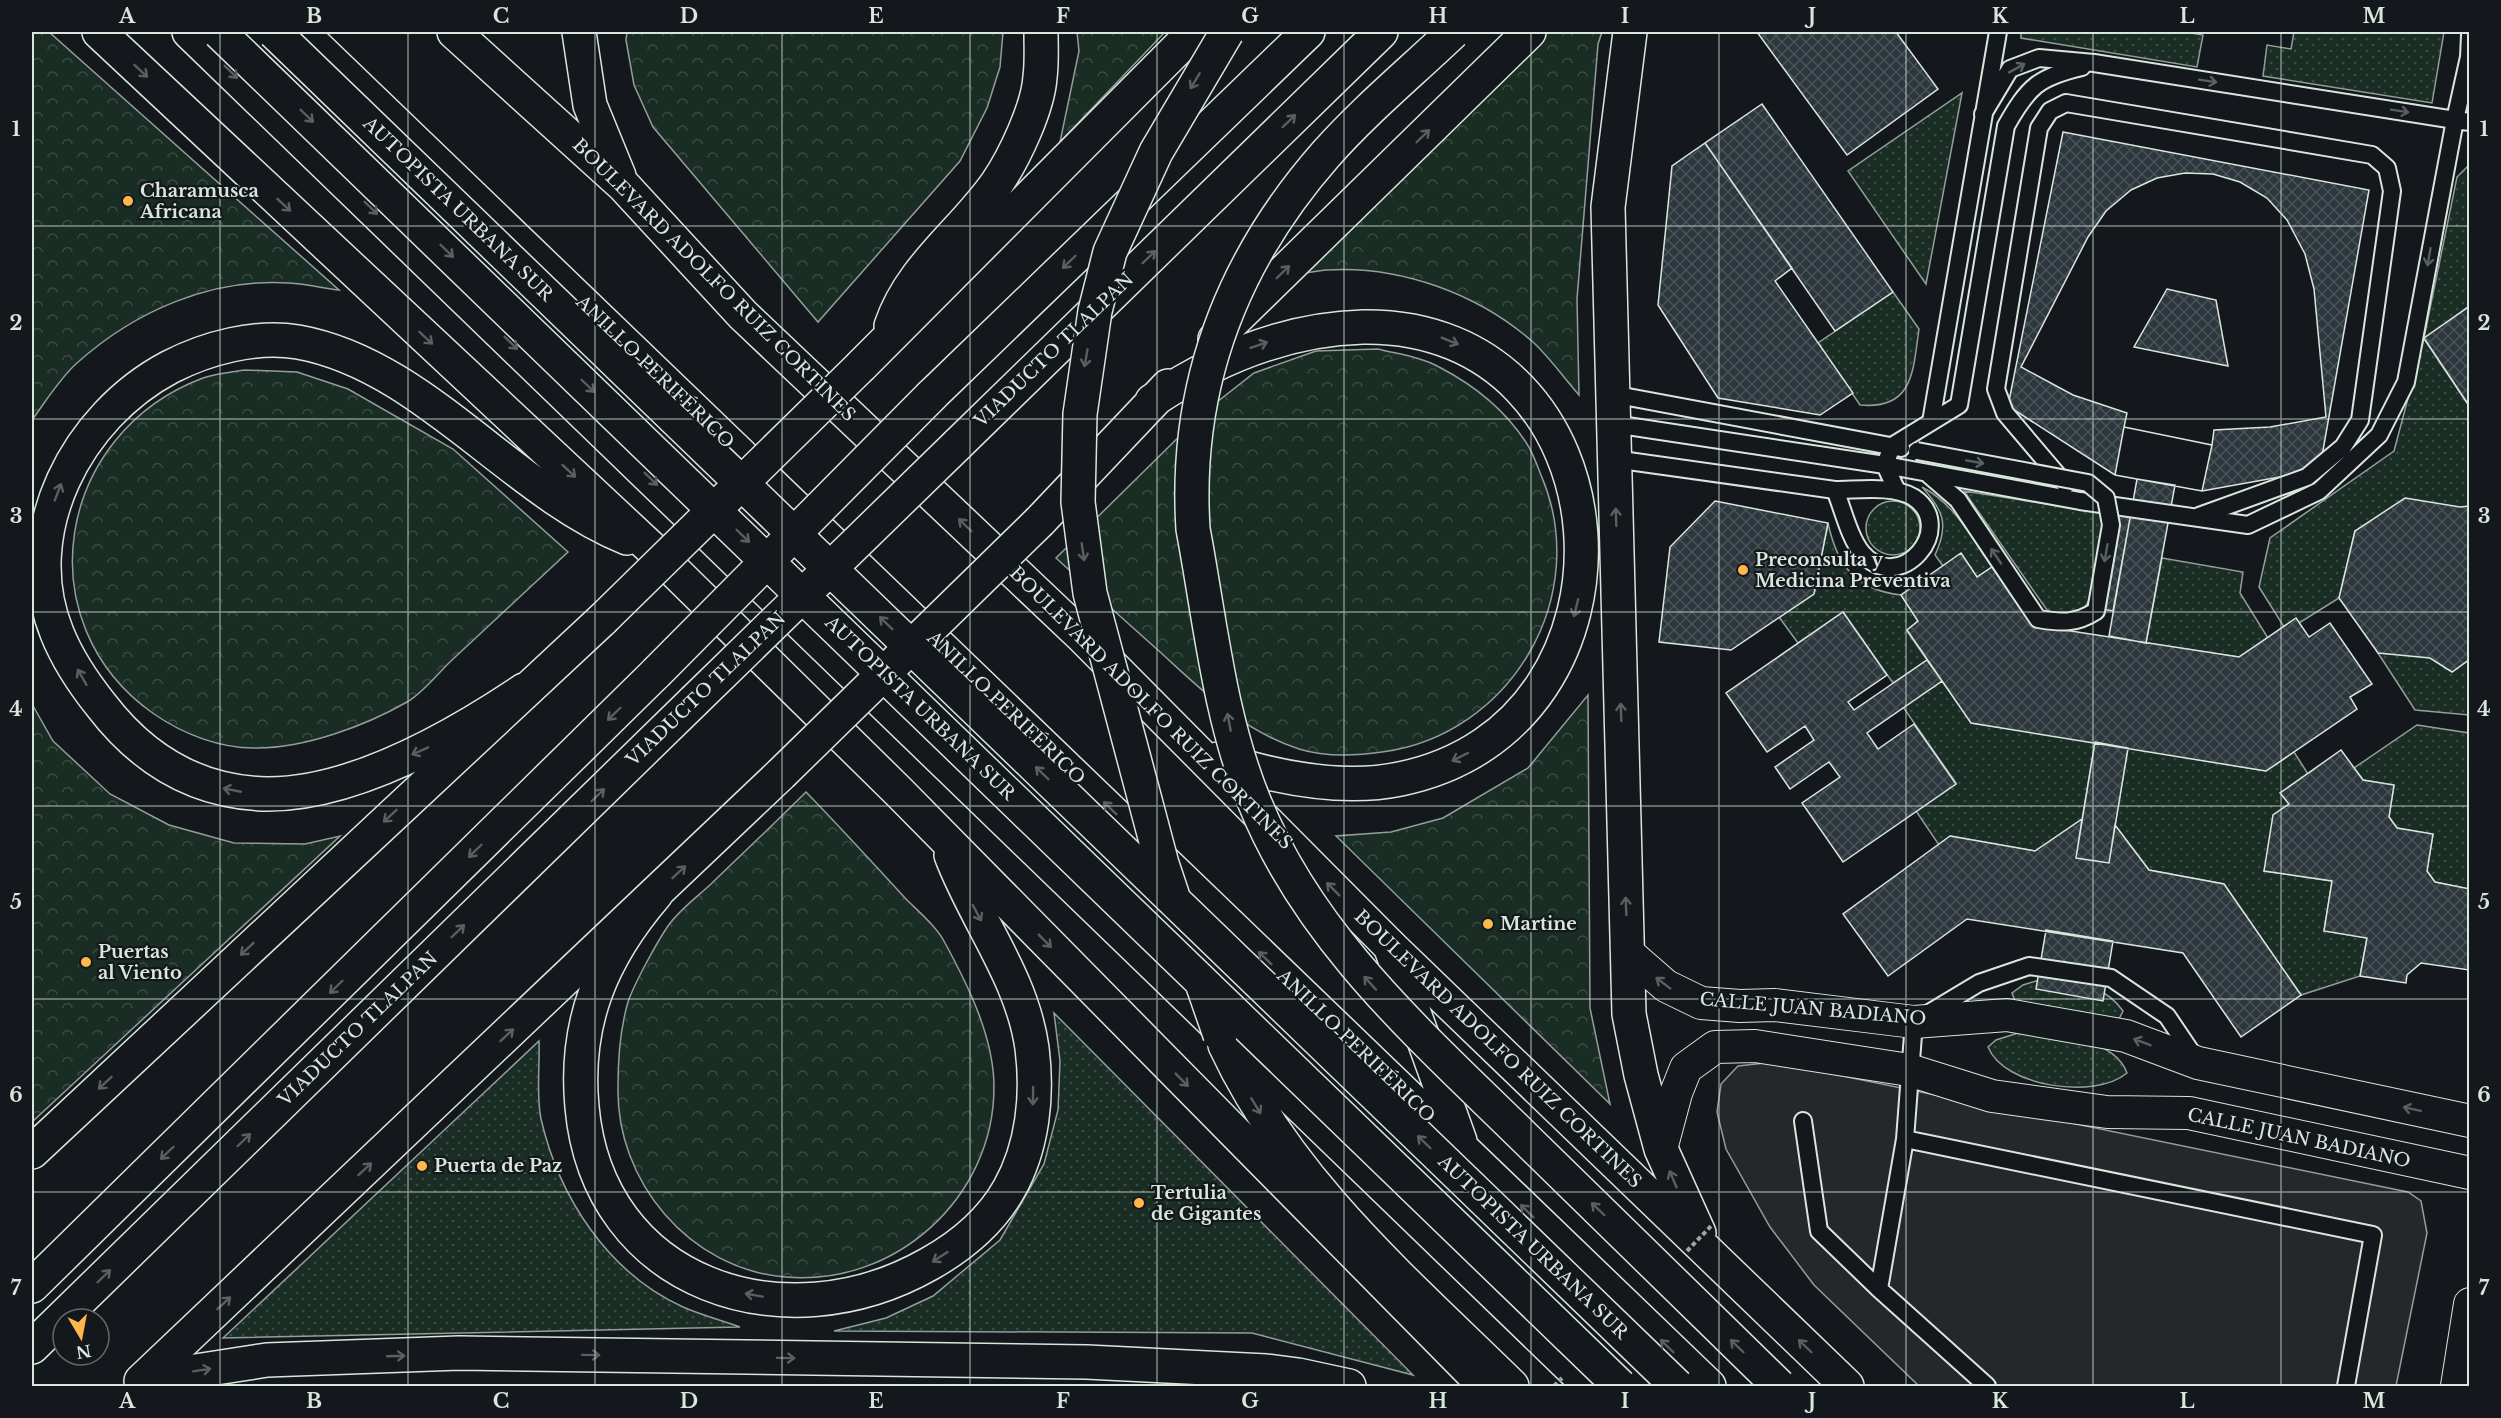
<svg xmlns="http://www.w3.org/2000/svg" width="2501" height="1418" font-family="'Libre Baskerville',serif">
	<defs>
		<pattern id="grass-dots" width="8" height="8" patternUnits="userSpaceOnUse" patternTransform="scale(1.5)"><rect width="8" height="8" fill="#1a2d24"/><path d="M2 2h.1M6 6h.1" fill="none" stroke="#3b4b43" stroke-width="1.8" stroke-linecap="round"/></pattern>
		<pattern id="forest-crowns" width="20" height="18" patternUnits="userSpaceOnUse" patternTransform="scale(1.5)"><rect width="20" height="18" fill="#1a2d24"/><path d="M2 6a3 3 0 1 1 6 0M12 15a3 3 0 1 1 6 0" fill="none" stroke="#3b4b43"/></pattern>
		<pattern id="building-cross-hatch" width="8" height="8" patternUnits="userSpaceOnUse" patternTransform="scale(1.5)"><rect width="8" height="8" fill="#2c363c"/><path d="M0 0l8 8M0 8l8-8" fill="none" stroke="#4a5358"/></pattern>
	</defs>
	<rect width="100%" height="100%" fill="#14181c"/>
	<path fill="url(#grass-dots)" stroke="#939e99" stroke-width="1.5" d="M2021 32H2185L2203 35 2197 67 2021 38Z
		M2294 32H2444L2432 103 2263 76 2267 45 2291 49Z
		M1962 93 1926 284 1848 171Z
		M2469 165V306L2424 339 2469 406V506L2355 531 2339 598 2299 623 2284 627 2259 587 2270 538 2394 451 2424 338 2457 177Z
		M1893 292 1919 329C1913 370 1914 410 1860 405L1818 343Z
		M1922 487C1955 504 1971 537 1992 567L1977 577 1961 554 1943 566 1935 555C1949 525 1944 511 1922 487Z
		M1964 491 2104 513C2101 530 2095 592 2087 604 2077 619 2061 618 2047 610Z
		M1866 528a27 27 0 1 1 54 0a27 27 0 1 1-54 0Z
		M1828 523C1837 565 1855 590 1901 595L1918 621 1907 631 1927 660 1893 683 1843 612 1798 643 1779 617 1814 593Z
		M2162 558 2243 572 2240 593 2268 638 2239 657 2146 643Z
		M2378 653 2469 659V715L2415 710Z
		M1942 681 1972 723 2095 742 2082 819 2035 851 1951 836 1939 845 1916 811 1956 783 1903 707Z
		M2417 725 2469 733V889L2435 882 2427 871 2433 834 2397 828 2389 817 2394 785 2363 780 2354 768Z
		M2128 748 2266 771 2294 752 2308 774 2281 793 2289 804 2264 871 2332 881 2324 931 2367 938 2360 976 2301 995 2224 884 2149 870 2115 825Z
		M2039 980C2073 985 2102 981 2123 1011L2119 1019 2015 1001 2012 993 2023 985Z
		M1054 1013 1413 1375 1252 1333 834 1331 886 1318 933 1296 1000 1240 1044 1164 1058 1110 1060 1061Z
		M2018 1033C2051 1035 2114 1036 2127 1073 2095 1100 2004 1087 1988 1047L1996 1040Z
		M539 1041C540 1066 536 1095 541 1119 559 1197 608 1273 683 1307 701 1315 721 1320 740 1327L223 1338Z"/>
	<path fill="url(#forest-crowns)" stroke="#939e99" stroke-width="1.5" d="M32 32H49L339 290C323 288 306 284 289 283 211 278 135 311 77 363 60 378 46 401 32 420Z
		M627 32H1003L1000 67 987 108 960 161 818 322 653 127 634 85 626 40Z
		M1077 32H1165L1060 142 1079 51Z
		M1542 32H1602L1598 44 1577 299 1579 395C1564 378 1550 358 1534 343 1479 294 1400 265 1326 270 1310 272 1293 275 1276 278Z
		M1378 349C1397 354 1422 357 1439 367 1474 385 1506 411 1527 444 1533 453 1537 465 1541 475 1593 596 1511 735 1382 752 1355 756 1325 757 1299 749 1241 730 1203 691 1159 651 1124 620 1090 589 1056 558L1203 413 1254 373 1316 351Z
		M245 370 297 372 348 389 453 449 568 552C529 588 491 624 452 660 438 673 423 693 407 702 365 726 305 748 257 748 221 749 183 734 154 714 24 623 56 433 203 378 216 374 231 372 245 370Z
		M1588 695 1590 1008 1610 1104 1336 836 1391 832 1443 818 1528 768Z
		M32 704 53 741 110 794 169 825 234 843 305 844 340 836 32 1122Z
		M806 792C840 827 873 863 906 899 919 912 937 927 945 943 968 985 994 1038 994 1087 994 1198 895 1287 785 1277 689 1269 616 1181 618 1087 618 1059 620 1029 628 1002 634 984 657 942 668 926 679 910 697 897 711 884 743 853 775 823 806 792Z"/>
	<path fill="#24282b" stroke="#939e99" stroke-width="1.5" d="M1774 1062 2408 1192 2421 1201 2427 1233 2396 1386H1919L1814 1285 1770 1227 1726 1149 1717 1112 1721 1084 1738 1066Z"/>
	<path fill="url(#building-cross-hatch)" stroke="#d8e6dc" stroke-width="1.5" fill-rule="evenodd" d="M1757 32H1896L1938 89 1847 155Z
		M1762 104 1893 292 1835 331 1705 143Z
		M2063 132 2369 190 2322 456 2302 473 2202 491 2115 475 2008 406Z
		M1705 143 1792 268 1775 281 1853 393 1820 415 1718 398 1658 305 1672 166Z
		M2185 173 2213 174 2240 182 2267 198 2287 220 2305 254 2314 289 2326 417 2270 427 2214 430 2212 445 2124 427 2127 413 2073 395 2021 367 2088 237 2106 211 2131 190 2157 178ZM2167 289 2216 300 2228 366 2134 347Z
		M2470 306V403L2468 404 2424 338Z
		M2124 427 2212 445 2202 491 2115 475Z
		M2137 479 2175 485 2146 643 2109 636Z
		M2109 498 2133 502 2113 611 2089 607Z
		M2405 498 2460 507 2470 506V659L2452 672 2430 658 2378 653 2339 598 2355 531Z
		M1715 501 1828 523 1814 594 1731 650 1659 642 1670 547Z
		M1961 553 1977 577 1992 567 2032 625 2239 657 2296 618 2309 637 2330 623 2372 684 2350 697 2357 709 2266 771 1971 723 1907 630 1918 621 1901 595Z
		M1843 612 1887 675 1848 702 1854 710 1927 660 1942 681 1867 733 1878 749 1914 724 1956 784 1843 862 1802 803 1840 777 1829 762 1790 789 1775 767 1814 740 1805 726 1767 752 1726 693Z
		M2095 742 2128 748 2109 863 2076 858Z
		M2341 750 2363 780 2394 785 2389 817 2397 828 2433 834 2427 871 2435 882 2470 889 2469 970 2421 963 2407 975 2406 983 2360 976 2367 938 2324 931 2332 881 2264 871 2273 815 2289 804 2280 793Z
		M2082 819 2076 858 2109 863 2115 825 2149 870 2224 884 2301 995 2241 1037 2183 953 1967 919 1888 976 1843 914 1950 836 2035 851Z
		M2046 930 2113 941 2103 1001 2036 989Z"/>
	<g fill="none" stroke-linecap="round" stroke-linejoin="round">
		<g stroke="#d8e6dc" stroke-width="20">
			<path id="lane" d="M2470 35 2469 57 2455 120 2470 122
				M1612 394 1901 448
				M1931 422 1998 32
				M1614 424 1885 465 2080 501 2248 525 2319 491 2379 435 2406 382 2455 120 2094 63 2039 58 2010 69 1983 114
				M1614 459 1835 490
				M1929 475 1958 500
				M2066 485 2005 413 1996 389 2039 128 2050 111 2066 103 2372 155 2387 168 2392 191 2360 420 2343 447 2307 477 2199 516
				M1835 490C1858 490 1893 485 1913 497 1959 527 1900 597 1862 553 1849 537 1843 509 1835 490Z
				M1897 491 1885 465 1892 446 1959 405 2006 126C2028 87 2038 77 2082 67
				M1803 1121 1819 1231 1879 1289
				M1905 1139 2373 1235 2346 1386
				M1987 1386 1879 1289 1905 1139 1914 1022 1979 983 2029 966 2111 978 2167 1016 2196 1059"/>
		</g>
		<g stroke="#d8e6dc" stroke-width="34">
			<path id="street" d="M1627 952 1666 986 1701 1003 1740 1006 1775 1005 1914 1022 2007 1015 2126 1036 2198 1063 2470 1121
				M1661 1149 1676 1093 1686 1068 1715 1047 1755 1046 1909 1070 1992 1096 2107 1112 2189 1113 2470 1173
				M2457 1386 2470 1304"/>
		</g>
		<g stroke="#d8e6dc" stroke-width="36">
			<path id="secondary" d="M99 32 651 548 899 792 1485 1386
				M454 32 624 186 743 315 1084 638 1390 946 1847 1386
				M579 32 590 105 619 176
				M1630 32 1608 207 1629 1014 1641 1075 1661 1149 1699 1233
				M891 326C911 267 962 233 997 183 1014 158 1038 108 1040 77 1042 62 1041 47 1041 32
				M1215 339 1529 32
				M861 366 1194 32
				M1152 401C1216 358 1285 329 1363 327 1634 323 1660 726 1400 779 1342 791 1274 777 1218 759
				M1040 521 1168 386
				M524 690C454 737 355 794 268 794 197 793 143 760 101 705 85 685 67 658 57 633 16 532 77 416 170 367 207 348 255 335 298 342 422 364 510 490 627 538
				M656 894C602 957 574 1022 582 1107 598 1286 785 1346 929 1264 961 1246 991 1221 1009 1189 1033 1147 1038 1095 1032 1048 1022 977 976 921 951 855
				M32 1152 603 619
				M144 1379 267 1360 459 1353 1087 1362 1266 1371 1298 1375 1349 1386
				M141 1381 781 774"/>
		</g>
		<g stroke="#d8e6dc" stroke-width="36">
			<path id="highway" d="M189 32 1590 1386
				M301 32 1709 1386
				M932 395 1308 32
				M957 445 1381 32
				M1390 946 1460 1141
				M1225 1045C1289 1183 1406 1282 1512 1386
				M32 1286 656 673
				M32 1347 694 701"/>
		</g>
		<use href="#lane" stroke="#14181c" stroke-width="16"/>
		<use href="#street" stroke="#14181c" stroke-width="32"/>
		<use href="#secondary" stroke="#14181c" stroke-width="33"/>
		<use href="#highway" stroke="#14181c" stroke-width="33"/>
		<g stroke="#d8e6dc" stroke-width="20" stroke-linecap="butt">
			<path id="lane-bridge" d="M1917 451 2088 483 2106 498 2111 525 2096 611C2076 624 2061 623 2038 619L1958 500"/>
		</g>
		<g stroke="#d8e6dc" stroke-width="36" stroke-linecap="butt">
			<path id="secondary-bridge" d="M603 619 861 366
				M781 774 1040 521"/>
		</g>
		<g stroke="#d8e6dc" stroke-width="36" stroke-linecap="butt">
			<path id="highway-bridge" d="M219 32 1620 1386
				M274 32 1677 1386
				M1453 32C1411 72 1364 111 1326 154 1232 261 1184 386 1193 529 1210 619 1219 716 1254 801 1309 938 1419 1034 1521 1134 1607 1218 1693 1302 1779 1386
				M656 673 932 395
				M694 701 957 445
				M1173 897 1162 864 1090 593 1078 502 1080 414 1095 311 1110 252 1156 152 1227 32
				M1203 986 1220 1035"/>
		</g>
		<path stroke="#9da8a2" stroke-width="4" stroke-dasharray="4.5 3" stroke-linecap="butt" d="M1687 1251 1713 1224
			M1554 1386 1562 1378"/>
		<use href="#lane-bridge" stroke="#14181c" stroke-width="16"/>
		<use href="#secondary-bridge" stroke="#14181c" stroke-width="33"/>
		<use href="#highway-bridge" stroke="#14181c" stroke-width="33"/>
	</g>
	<defs><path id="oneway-shaft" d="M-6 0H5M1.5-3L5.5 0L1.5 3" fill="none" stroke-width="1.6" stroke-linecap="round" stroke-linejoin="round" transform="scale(1.5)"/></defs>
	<g stroke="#59605f">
		<use href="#oneway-shaft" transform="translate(2017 68) rotate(-29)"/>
		<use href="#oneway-shaft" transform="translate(141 71) rotate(43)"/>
		<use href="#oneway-shaft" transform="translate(231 72) rotate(44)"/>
		<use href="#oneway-shaft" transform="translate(1195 81) rotate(121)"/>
		<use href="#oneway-shaft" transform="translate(2208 81) rotate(9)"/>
		<use href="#oneway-shaft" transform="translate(2400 111) rotate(9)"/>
		<use href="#oneway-shaft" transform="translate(307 116) rotate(44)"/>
		<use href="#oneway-shaft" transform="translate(1289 121) rotate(-44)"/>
		<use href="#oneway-shaft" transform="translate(1423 136) rotate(-44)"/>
		<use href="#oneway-shaft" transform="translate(284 205) rotate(43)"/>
		<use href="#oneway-shaft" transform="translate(371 208) rotate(44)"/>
		<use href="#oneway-shaft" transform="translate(447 251) rotate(44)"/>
		<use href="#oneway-shaft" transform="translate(1149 257) rotate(-44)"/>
		<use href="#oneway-shaft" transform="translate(2429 257) rotate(100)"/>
		<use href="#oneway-shaft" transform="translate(1069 262) rotate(136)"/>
		<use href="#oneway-shaft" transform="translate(1283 272) rotate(-44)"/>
		<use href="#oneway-shaft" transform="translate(426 338) rotate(43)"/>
		<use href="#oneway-shaft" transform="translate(1450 341) rotate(22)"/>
		<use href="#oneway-shaft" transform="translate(511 343) rotate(44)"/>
		<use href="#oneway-shaft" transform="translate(1259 345) rotate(-19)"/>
		<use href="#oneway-shaft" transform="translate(1086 358) rotate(100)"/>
		<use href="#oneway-shaft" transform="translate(588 386) rotate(44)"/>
		<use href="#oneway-shaft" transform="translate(1975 462) rotate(10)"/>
		<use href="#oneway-shaft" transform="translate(569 471) rotate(43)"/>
		<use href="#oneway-shaft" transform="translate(651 479) rotate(44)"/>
		<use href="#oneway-shaft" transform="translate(58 492) rotate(-69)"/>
		<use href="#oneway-shaft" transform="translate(1616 517) rotate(-92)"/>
		<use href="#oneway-shaft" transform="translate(965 525) rotate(-136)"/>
		<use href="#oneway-shaft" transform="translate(743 536) rotate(44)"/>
		<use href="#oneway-shaft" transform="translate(1083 552) rotate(81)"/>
		<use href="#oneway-shaft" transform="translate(2106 553) rotate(100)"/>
		<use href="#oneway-shaft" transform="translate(1996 556) rotate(-124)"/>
		<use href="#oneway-shaft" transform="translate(1576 608) rotate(104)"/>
		<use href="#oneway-shaft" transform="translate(886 623) rotate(-136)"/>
		<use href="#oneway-shaft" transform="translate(82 677) rotate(-120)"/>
		<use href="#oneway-shaft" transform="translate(1621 712) rotate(-92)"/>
		<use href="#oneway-shaft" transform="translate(614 714) rotate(136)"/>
		<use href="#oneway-shaft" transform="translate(1229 722) rotate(-101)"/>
		<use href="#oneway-shaft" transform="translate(420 751) rotate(156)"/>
		<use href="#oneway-shaft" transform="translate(1460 757) rotate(153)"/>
		<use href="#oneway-shaft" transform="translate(1042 773) rotate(-136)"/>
		<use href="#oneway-shaft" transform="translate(232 790) rotate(-169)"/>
		<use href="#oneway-shaft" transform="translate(598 795) rotate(-44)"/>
		<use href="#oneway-shaft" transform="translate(1110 808) rotate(-136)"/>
		<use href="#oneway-shaft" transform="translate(390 816) rotate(137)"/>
		<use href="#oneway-shaft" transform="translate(475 851) rotate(136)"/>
		<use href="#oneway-shaft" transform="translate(679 872) rotate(-43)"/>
		<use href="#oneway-shaft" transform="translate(1333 889) rotate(-135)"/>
		<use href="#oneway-shaft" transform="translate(1626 906) rotate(-92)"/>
		<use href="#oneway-shaft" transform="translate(977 913) rotate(62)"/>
		<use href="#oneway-shaft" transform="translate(458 931) rotate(-44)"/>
		<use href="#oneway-shaft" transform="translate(1045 941) rotate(45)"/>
		<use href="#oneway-shaft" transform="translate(247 949) rotate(137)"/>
		<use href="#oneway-shaft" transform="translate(1265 958) rotate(-136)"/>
		<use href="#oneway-shaft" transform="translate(1370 983) rotate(-132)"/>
		<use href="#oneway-shaft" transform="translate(1663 983) rotate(-143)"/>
		<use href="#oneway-shaft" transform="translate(336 987) rotate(136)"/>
		<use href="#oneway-shaft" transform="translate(507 1035) rotate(-43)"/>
		<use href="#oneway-shaft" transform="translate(2142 1042) rotate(-159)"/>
		<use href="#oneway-shaft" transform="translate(1182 1080) rotate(45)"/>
		<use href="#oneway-shaft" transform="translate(105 1083) rotate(137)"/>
		<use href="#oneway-shaft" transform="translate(1033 1096) rotate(91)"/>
		<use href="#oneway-shaft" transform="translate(1256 1106) rotate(59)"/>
		<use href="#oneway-shaft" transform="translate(2412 1109) rotate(-168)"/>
		<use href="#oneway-shaft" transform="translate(244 1140) rotate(-44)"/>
		<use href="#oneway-shaft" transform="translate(1424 1142) rotate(-136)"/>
		<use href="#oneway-shaft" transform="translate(167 1153) rotate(136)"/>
		<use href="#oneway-shaft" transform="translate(365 1169) rotate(-43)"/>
		<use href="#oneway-shaft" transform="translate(1673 1179) rotate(-113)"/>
		<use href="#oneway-shaft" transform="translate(1598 1209) rotate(-136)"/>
		<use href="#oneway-shaft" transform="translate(1527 1211) rotate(-136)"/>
		<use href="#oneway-shaft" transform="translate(940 1257) rotate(147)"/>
		<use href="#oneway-shaft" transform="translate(104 1276) rotate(-44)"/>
		<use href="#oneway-shaft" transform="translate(754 1295) rotate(-170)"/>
		<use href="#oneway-shaft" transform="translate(224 1303) rotate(-43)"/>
		<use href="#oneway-shaft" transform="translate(1667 1346) rotate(-136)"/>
		<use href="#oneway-shaft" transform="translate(1737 1346) rotate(-136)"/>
		<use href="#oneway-shaft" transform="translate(1805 1346) rotate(-136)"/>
		<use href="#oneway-shaft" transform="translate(591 1355) rotate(1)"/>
		<use href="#oneway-shaft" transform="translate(396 1356) rotate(-2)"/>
		<use href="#oneway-shaft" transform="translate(786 1358) rotate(1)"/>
		<use href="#oneway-shaft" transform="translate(202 1370) rotate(-9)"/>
	</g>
	<path fill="none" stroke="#d8e6dc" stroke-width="1.5" stroke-opacity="0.55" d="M220 32V1386M408 32V1386M595 32V1386M782 32V1386M970 32V1386M1157 32V1386M1344 32V1386M1531 32V1386M1719 32V1386M1906 32V1386M2093 32V1386M2281 32V1386M32 226H2470M32 419H2470M32 612H2470M32 806H2470M32 999H2470M32 1192H2470"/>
	<g fill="#ffb74d" stroke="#14181c" stroke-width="2">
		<circle cx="128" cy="201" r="6"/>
		<circle cx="1743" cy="570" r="6"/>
		<circle cx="1488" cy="924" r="6"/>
		<circle cx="86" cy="962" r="6"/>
		<circle cx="422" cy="1166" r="6"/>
		<circle cx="1139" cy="1203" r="6"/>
	</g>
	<g text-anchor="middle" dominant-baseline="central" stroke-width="4.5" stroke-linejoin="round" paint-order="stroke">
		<g font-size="18" font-weight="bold" fill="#d8e6dc" stroke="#14181c" text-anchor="start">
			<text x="140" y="191">Charamusca<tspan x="140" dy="21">Africana</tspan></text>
			<text x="1755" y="560">Preconsulta y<tspan x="1755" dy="21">Medicina Preventiva</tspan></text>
			<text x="1500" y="924">Martine</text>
			<text x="98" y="952">Puertas<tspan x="98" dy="21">al Viento</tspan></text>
			<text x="434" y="1166">Puerta de Paz</text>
			<text x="1151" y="1193">Tertulia<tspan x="1151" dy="21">de Gigantes</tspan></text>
		</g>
		<g font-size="18" fill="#d8e6dc" stroke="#14181c">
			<text transform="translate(458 209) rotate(44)">AUTOPISTA URBANA SUR</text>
			<text transform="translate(714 280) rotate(45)">BOULEVARD ADOLFO RUIZ CORTINES</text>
			<text transform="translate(1054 350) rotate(-44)">VIADUCTO TLALPAN</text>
			<text transform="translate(655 372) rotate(44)">ANILLO PERIFÉRICO</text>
			<text transform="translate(706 689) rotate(-44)">VIADUCTO TLALPAN</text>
			<text transform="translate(920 708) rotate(44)">AUTOPISTA URBANA SUR</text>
			<text transform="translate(1006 708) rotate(44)">ANILLO PERIFÉRICO</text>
			<text transform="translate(1151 708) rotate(45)">BOULEVARD ADOLFO RUIZ CORTINES</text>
			<text transform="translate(1813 1009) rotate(5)">CALLE JUAN BADIANO</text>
			<text transform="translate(358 1029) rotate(-44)">VIADUCTO TLALPAN</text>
			<text transform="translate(1356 1046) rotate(44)">ANILLO PERIFÉRICO</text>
			<text transform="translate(1498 1049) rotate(44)">BOULEVARD ADOLFO RUIZ CORTINES</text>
			<text transform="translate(2299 1138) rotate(12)">CALLE JUAN BADIANO</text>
			<text transform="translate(1533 1247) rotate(44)">AUTOPISTA URBANA SUR</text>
		</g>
	</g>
	<rect width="2501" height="1418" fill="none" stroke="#14181c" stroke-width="66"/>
	<g transform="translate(81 1337) rotate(170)"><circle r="28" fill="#14181c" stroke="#626a69" stroke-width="1.5"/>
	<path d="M0-4.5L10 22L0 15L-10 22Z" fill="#ffb74d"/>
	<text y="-9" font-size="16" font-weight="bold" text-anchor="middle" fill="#d8e6dc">N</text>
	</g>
	<rect x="33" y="33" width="2435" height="1352" fill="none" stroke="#d8e6dc" stroke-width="2"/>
	<g font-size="20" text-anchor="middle" font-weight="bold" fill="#d8e6dc">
		<text x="127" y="23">A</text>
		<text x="314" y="23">B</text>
		<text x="501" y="23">C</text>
		<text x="689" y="23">D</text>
		<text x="876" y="23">E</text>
		<text x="1063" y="23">F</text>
		<text x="1250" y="23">G</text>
		<text x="1438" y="23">H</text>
		<text x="1625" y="23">I</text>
		<text x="1812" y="23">J</text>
		<text x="2000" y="23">K</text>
		<text x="2187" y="23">L</text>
		<text x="2374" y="23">M</text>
		<text x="16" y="136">1</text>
		<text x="2484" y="136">1</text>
		<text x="16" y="330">2</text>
		<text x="2484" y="330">2</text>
		<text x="16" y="523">3</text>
		<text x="2484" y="523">3</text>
		<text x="16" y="716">4</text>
		<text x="2484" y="716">4</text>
		<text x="16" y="909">5</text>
		<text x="2484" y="909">5</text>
		<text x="16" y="1102">6</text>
		<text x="2484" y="1102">6</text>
		<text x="16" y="1295">7</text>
		<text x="2484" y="1295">7</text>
		<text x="127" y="1408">A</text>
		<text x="314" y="1408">B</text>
		<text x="501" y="1408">C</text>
		<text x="689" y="1408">D</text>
		<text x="876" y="1408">E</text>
		<text x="1063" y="1408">F</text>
		<text x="1250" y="1408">G</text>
		<text x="1438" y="1408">H</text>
		<text x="1625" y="1408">I</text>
		<text x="1812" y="1408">J</text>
		<text x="2000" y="1408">K</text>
		<text x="2187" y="1408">L</text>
		<text x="2374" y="1408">M</text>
	</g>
</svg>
